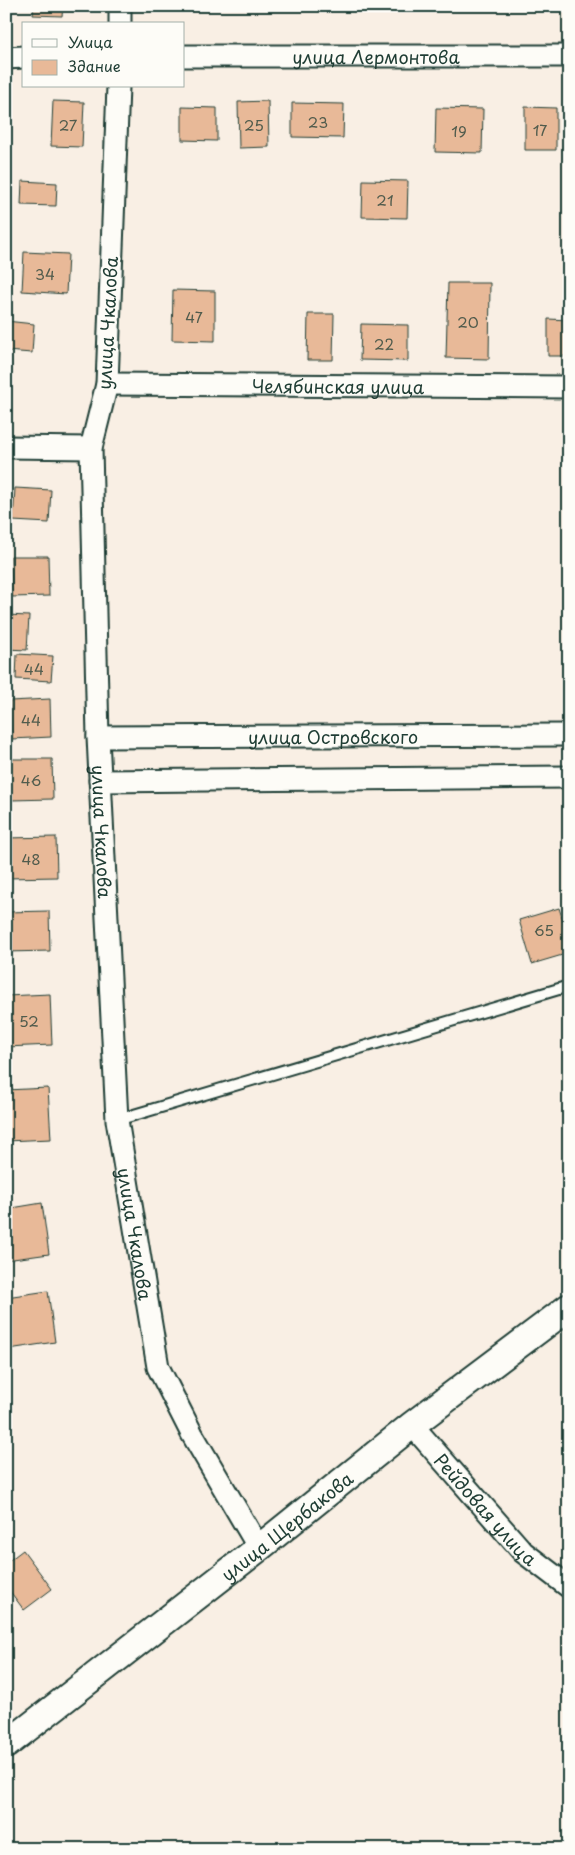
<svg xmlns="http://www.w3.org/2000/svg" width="575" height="1855" font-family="'Playpen Sans',sans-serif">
	<rect width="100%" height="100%" fill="#f9efe4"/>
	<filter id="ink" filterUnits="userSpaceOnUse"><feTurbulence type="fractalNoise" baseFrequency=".02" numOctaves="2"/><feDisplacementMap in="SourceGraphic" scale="10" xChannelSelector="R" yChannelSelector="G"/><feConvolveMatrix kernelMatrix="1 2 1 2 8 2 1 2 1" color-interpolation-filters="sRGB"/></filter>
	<g filter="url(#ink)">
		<path fill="#e8b998" stroke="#1f3d34" d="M34 6H63L62 16 33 15Z
			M53 101 84 102 82 147 51 146Z
			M268 101 269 147 239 148 238 102Z
			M292 103 344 104 343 138 292 137Z
			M182 107 217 108V141L182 140Z
			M525 107 556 108V150H525Z
			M436 108 483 109 482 153 435 152Z
			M363 180 408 181 407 218 362 217Z
			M22 181 57 183 56 206 21 205Z
			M24 252 68 254 66 294 22 291Z
			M448 283H490L489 359 446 358Z
			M173 290 215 291V341L172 340Z
			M308 314H334L333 360H307Z
			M548 319 569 320V356H548Z
			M6 321 34 324 32 353 6 351Z
			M361 324 408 325V361L360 360Z
			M15 488 51 490 49 523 13 521Z
			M11 556H48L49 596 12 597Z
			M6 615 29 616 27 650 6 649Z
			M17 654 53 656 51 681 16 679Z
			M50 699 51 737 12 739 10 701Z
			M10 759H52L53 799 11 800Z
			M56 837 57 877 6 878V838Z
			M559 908 569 939V953L532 964 519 920Z
			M49 911 50 951 6 952V912Z
			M50 994 52 1045 6 1047V996Z
			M48 1088 51 1139 6 1141V1090Z
			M42 1203 49 1254 6 1260V1209Z
			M48 1291 55 1342 9 1349 6 1328V1297Z
			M23 1550 52 1589 24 1610 6 1586V1563Z"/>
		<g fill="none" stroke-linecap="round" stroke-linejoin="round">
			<g stroke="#1f3d34" stroke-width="14">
				<path id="service" d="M117 1120 569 986"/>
			</g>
			<g stroke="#1f3d34" stroke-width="25">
				<g id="minor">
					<path d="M120 24V6"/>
					<path id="s1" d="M184 56H569"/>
					<path d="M6 58 24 57"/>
					<path id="s2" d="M118 86 107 384 91 448 98 737 117 1120 158 1367 192 1434 259 1548"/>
					<path id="s3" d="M107 384 569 387"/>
					<path d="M6 447 91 448"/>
					<path id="s4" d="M98 737 569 735"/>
					<path d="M100 781 569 777"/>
					<path id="s5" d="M412 1425 523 1552 569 1587"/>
				</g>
			</g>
			<g stroke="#1f3d34" stroke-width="30">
				<g id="tertiary">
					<path id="s6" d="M6 1745 259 1548 412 1425 569 1307"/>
				</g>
			</g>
			<use href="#service" stroke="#fdfcf7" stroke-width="10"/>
			<use href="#minor" stroke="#fdfcf7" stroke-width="21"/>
			<use href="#tertiary" stroke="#fdfcf7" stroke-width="26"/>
		</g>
	</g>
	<g text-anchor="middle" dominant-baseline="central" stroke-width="4.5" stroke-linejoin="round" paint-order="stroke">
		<g font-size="15" fill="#515c4d">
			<text x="318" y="121">23</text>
			<text x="68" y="124">27</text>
			<text x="254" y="124">25</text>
			<text x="540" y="129">17</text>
			<text x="459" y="130">19</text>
			<text x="385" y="199">21</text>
			<text x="45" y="273">34</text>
			<text x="194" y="316">47</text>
			<text x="468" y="321">20</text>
			<text x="384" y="343">22</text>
			<text x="34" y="668">44</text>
			<text x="31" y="719">44</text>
			<text x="31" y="779">46</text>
			<text x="31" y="858">48</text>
			<text x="544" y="929">65</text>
			<text x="29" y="1020">52</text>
		</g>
		<g font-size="18" fill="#1f3d34" stroke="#fdfcf7">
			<text stroke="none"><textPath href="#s1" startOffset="192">улица Лермонтова</textPath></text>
			<text transform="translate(107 323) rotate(-87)">улица Чкалова</text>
			<text stroke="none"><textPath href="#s3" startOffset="231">Челябинская улица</textPath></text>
			<text stroke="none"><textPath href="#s4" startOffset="235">улица Островского</textPath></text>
			<text stroke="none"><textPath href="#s2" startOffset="748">улица Чкалова</textPath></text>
			<text stroke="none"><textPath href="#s2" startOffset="1152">улица Чкалова</textPath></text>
			<text stroke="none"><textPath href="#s5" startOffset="112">Рейдовая улица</textPath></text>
			<text stroke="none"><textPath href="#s6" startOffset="356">улица Щербакова</textPath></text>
		</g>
	</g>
	<rect width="575" height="1855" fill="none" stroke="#fdfcf7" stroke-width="25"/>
	<rect x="12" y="12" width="550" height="1830" fill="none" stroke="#1f3d34" stroke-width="2" filter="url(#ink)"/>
	<rect x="22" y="22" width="162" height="65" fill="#fdfcf7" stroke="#a4b0a9"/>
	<rect x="32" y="39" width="25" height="8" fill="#fdfcf7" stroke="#a4b0a9"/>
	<text x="68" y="48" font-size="15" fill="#1f3d34">Улица</text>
	<rect x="32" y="60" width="25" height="15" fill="#e8b998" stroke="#a4b0a9"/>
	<text x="68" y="72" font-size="15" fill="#1f3d34">Здание</text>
</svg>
